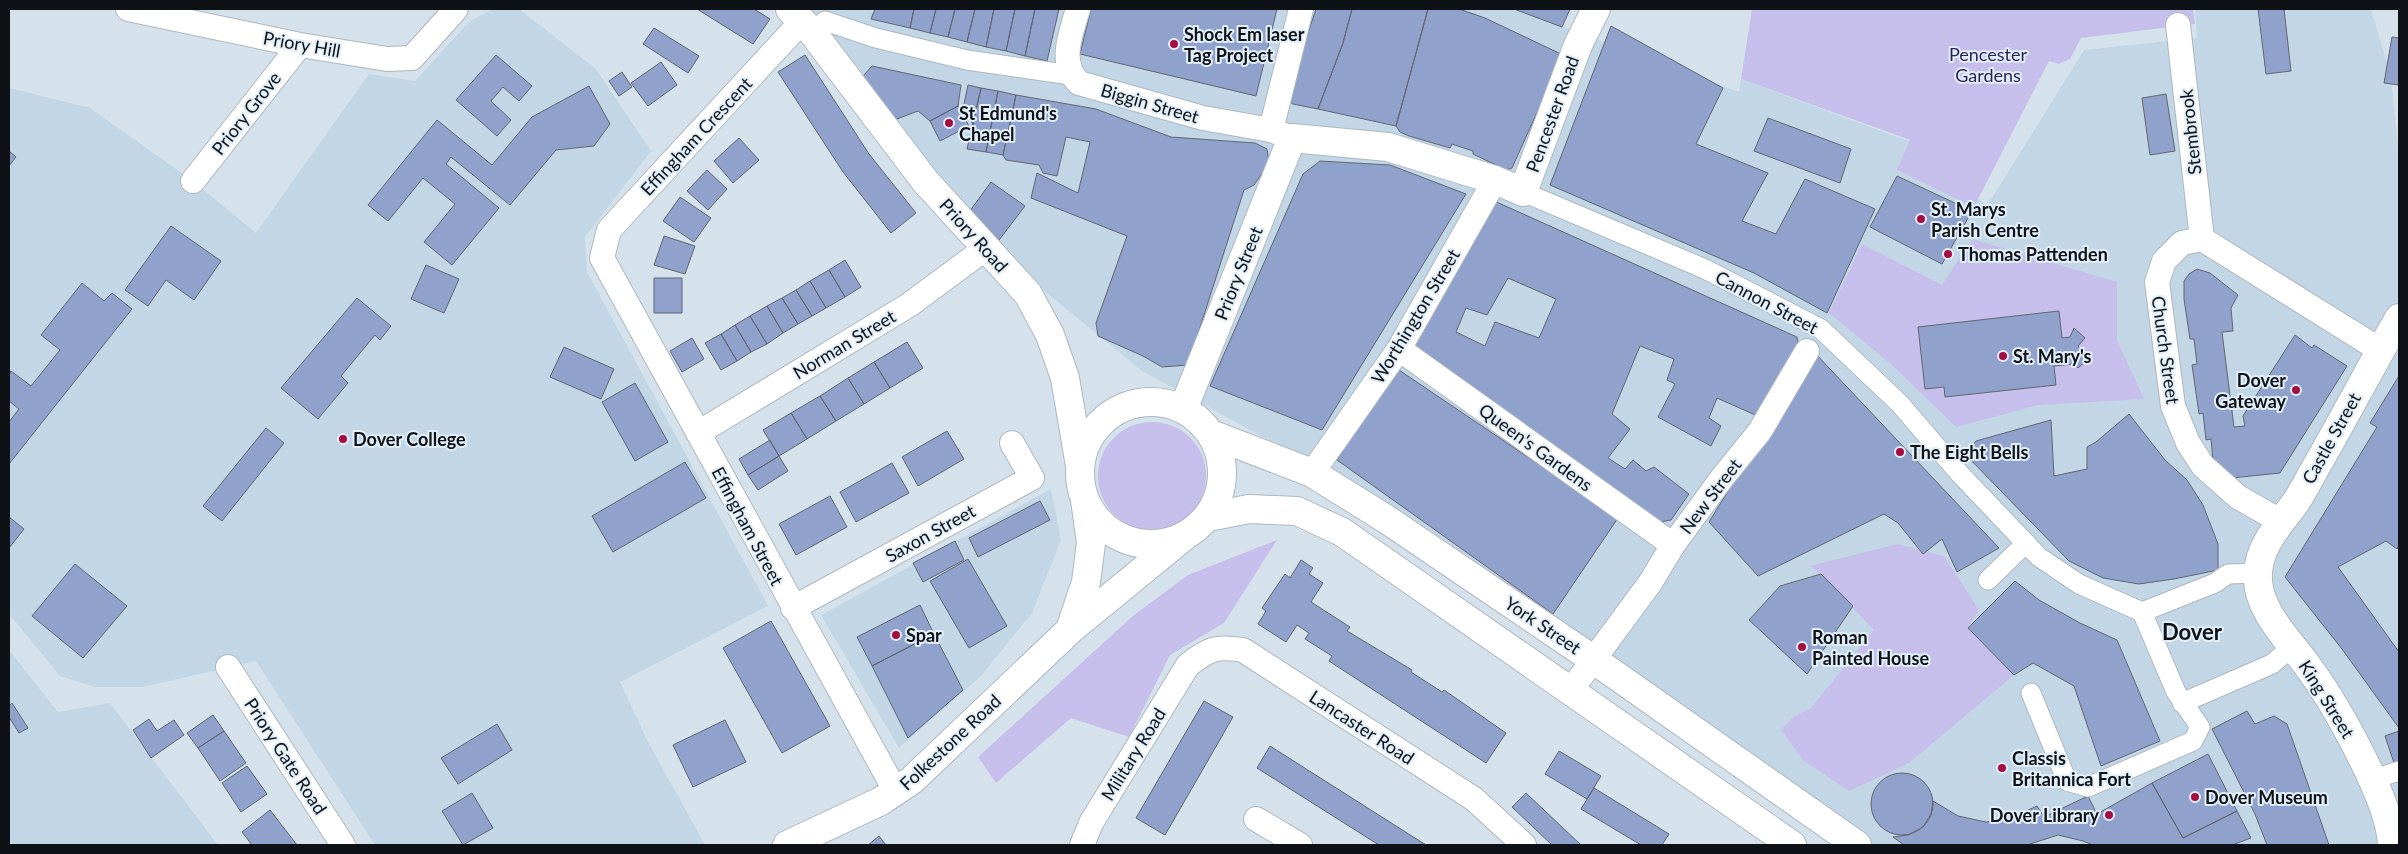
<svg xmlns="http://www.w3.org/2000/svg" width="2408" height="854" font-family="Lato,sans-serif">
	<rect width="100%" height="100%" fill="#d5e2ec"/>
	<path fill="#c3d6e5" d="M492 9H519L596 69 651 151 585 237 587 272 768 606 620 682 648 742 705 845H375L256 661 143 687H95L60 676 9 614V88L90 108 193 181 256 233 369 74 415 81 468 23Z
		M808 9H1570L1563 27 1739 92 1741 79 1919 145 1987 206 2084 50 2197 38 2195 9H2371L2391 76 2399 157V845H1873L1338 478 1142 371 968 228 864 75Z
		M1051 489 1061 540 1032 613 980 677 899 748 821 615Z
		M9 650 58 712 110 703 218 845H9Z"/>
	<path fill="#c6bfeb" d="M1752 9H2193L2195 24 2081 38 2070 59 2059 64 2049 61 1974 207 1897 170 1910 140 1741 79Z
		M1972 239 2117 282V340L2144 399 2039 405 1956 427 1891 364 1829 313 1862 244 1942 285Z
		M1098 476a54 54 0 1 1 108 0a54 54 0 1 1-108 0Z
		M1277 540 1224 623 1170 655 1129 737 1071 718 996 783 978 757 1134 615 1188 575Z
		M1898 544 1944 556 1979 610 1968 628 2014 675 1909 763 1849 791 1803 760 1781 730 1794 716 1811 708 1874 630 1821 574 1810 566Z"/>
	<path fill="#90a2cb" stroke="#606671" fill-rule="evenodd" d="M697 9H754L770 19 753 44Z
		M875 9H914L910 28 871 19Z
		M914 9H936L930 33 910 28Z
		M936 9H955L948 37 930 33Z
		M955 9H975L967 42 948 37Z
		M975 9H994L986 47 967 42Z
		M994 9H1015L1006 51 986 47Z
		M1015 9H1035L1025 56 1006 51Z
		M1035 9H1059L1047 61 1025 56Z
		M1091 9H1277L1256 96 1080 54Z
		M1316 9H1352L1343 43 1318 109 1293 104 1286 99Z
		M1352 9H1428L1396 126 1318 109 1343 43Z
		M1428 9H1459L1485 18 1563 55 1512 168 1506 170 1473 154V151L1452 144 1450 148 1409 136 1400 132 1396 126Z
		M1514 9H1570L1562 27Z
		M2258 9H2284L2291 71 2266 74Z
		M1611 26 1723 88 1696 144 1768 173 1742 221 1776 234 1805 179 1875 209 1827 313 1754 273 1550 185Z
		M654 28 699 56 688 73 643 44Z
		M2392 37 2399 38V85L2384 83Z
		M496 55 532 86 519 101 503 87 491 101 511 120 497 136 456 100Z
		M805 55 869 154 916 213 891 233 843 172 778 72Z
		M661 62 677 85 648 106 631 83Z
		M872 66 961 85 958 106 930 121 918 111 889 122 857 83Z
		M622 72 632 87 619 96 609 81Z
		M968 85 981 88 973 125 964 104Z
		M589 86 610 124 594 146 556 150 510 205 451 157 446 164 499 208 452 265 424 242 455 204 423 178 388 221 368 205 437 120 492 165 532 117Z
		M981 88 998 91 986 152 967 149Z
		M998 91 1016 95 1003 155 986 152Z
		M2166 94 2175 151 2150 155 2142 98Z
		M1016 95 1096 109 1171 137 1255 143 1267 149 1269 163 1254 185 1244 190 1188 365 1162 367 1143 356 1098 336 1096 323 1127 236 1031 198 1037 173 1078 193 1090 142 1066 137 1057 176 1043 173 1039 165 1006 160 1003 155Z
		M958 106 969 126 940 141 930 121Z
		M1768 118 1851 149 1840 183 1754 151Z
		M739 138 759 160 733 183 714 161Z
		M9 151 16 157 9 166Z
		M1320 161 1390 165 1466 194 1322 430 1210 386 1303 174Z
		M707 170 727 189 708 210 687 191Z
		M1897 176 1972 211 1942 264 1870 227Z
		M991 182 1025 206 996 244 964 219Z
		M680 197 711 218 694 242 663 221Z
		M1492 200 1797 337 1799 350 1762 418 1717 398 1709 418 1721 426 1711 446 1658 417 1675 384 1667 380 1674 359 1640 346 1612 414 1630 429 1608 458 1625 469 1633 460 1646 471 1654 467 1689 494 1671 520 1660 522 1409 352ZM1508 278 1556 299 1539 338 1495 322 1485 346 1456 332 1466 308 1487 315Z
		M171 226 221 261 194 300 166 280 148 306 125 290Z
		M664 236 695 246 685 274 654 265Z
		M845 260 861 287 845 297 829 270Z
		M426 265 459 279 444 313 411 299Z
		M2197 269 2210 273 2238 295 2231 308 2233 331 2222 332 2234 427 2245 426 2243 416 2295 335 2312 348 2314 345 2347 366 2280 473 2232 478 2213 461 2211 439 2206 440 2203 413 2199 414 2192 365 2197 364 2194 339H2190L2184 299V281L2189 274Z
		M829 270 845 297 826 308 810 281Z
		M654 278H682V313H654Z
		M810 281 826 308 812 316 796 290Z
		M82 283 104 301 112 293 132 309 9 464V422L19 409 9 401V375L11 371 31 386 60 350 41 335Z
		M796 290 812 316 798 324 782 298Z
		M357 298 391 326 380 340 375 335 341 376 348 383 318 419 281 388Z
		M782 298 798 324 783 333 767 306Z
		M767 306 783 333 767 344 750 316Z
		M2059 311 2062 338 2070 337 2074 328 2085 338 2078 346 2087 360 2078 368 2074 364 2054 366 2056 385 1945 397 1944 387 1925 389 1918 327Z
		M750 316 767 344 751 352 735 325Z
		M735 325 751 352 737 361 721 334Z
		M721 334 737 361 721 370 705 343Z
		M692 338 704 359 682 372 670 351Z
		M907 342 923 368 890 388 874 362Z
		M564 347 614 369 601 399 550 377Z
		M1814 352 1999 548 1957 572 1942 539 1923 554 1898 523 1884 514 1758 576 1709 522Z
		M874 362 890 388 864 404 848 378Z
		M1396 368 1618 518 1553 614 1337 460Z
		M2399 376V545L2397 549 2386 541 2338 567 2399 652V728L2342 649 2285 577 2377 427 2370 423Z
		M848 378 864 404 836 421 820 396Z
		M635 383 668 442 635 461 602 402Z
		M820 396 836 421 807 439 791 413Z
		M791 413 807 439 779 456 763 430Z
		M2129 414 2165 460 2187 480 2203 505 2218 544V570L2174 579 2139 584 2103 578 2069 561 1965 454 1976 441 2051 420 2054 476 2087 469V447L2096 442Z
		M266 428 284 443 222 521 203 506Z
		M947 431 964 459 918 486 902 457Z
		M770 440 779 456 748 475 739 459Z
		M779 456 788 471 758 490 748 475Z
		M685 462 706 498 613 552 592 516Z
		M892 463 909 493 856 522 840 492Z
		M830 496 847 527 796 555 779 524Z
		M1040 501 1050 520 978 557 969 538Z
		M9 517 24 529 9 548Z
		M955 541 964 560 923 582 913 563Z
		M968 559 1007 626 969 648 930 581Z
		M1301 560 1313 568 1309 574 1323 583 1311 602 1350 627 1347 631 1412 670 1411 672 1442 692 1444 690 1506 733 1486 763 1329 661 1332 656 1305 639 1309 633 1297 625 1286 642 1258 624 1266 611 1262 608 1285 574 1290 578Z
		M75 564 127 606 83 658 32 616Z
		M1821 574 1853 606 1807 674 1749 620 1780 586Z
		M2015 581 2039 600 2080 623 2117 640 2160 741 2101 766 2074 686 2033 663 2014 675 1968 628Z
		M920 605 934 634 872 666 857 637Z
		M771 621 830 726 782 753 723 648Z
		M934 634 963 690 908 738 872 666Z
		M1204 701 1233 717 1165 835 1136 818Z
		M12 703 28 728 19 733 9 717V706Z
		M2247 711 2255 724 2274 716 2287 724 2329 845H2267L2255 814 2212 729Z
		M213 715 224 731 198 748 187 733Z
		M149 719 157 731 174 720 184 735 151 758 133 730Z
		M725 720 746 762 693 787 673 745Z
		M497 724 512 750 458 784 441 758Z
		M224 731 246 763 220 781 198 748Z
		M2399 731V762L2394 763 2385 736Z
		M1270 746 1426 845H1379L1257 768Z
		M1559 751 1601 776 1587 799 1545 774Z
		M2208 754 2237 811 2183 838 2152 783Z
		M247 766 267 794 241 812 222 783Z
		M1871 804a31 31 0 1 1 62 0a31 31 0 1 1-62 0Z
		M2152 783 2183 838 2237 811 2251 838 2232 845H2093L2083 841 2058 835 2027 845H1904L1893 837 1908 835 1923 827 1931 814 1933 801 1958 816 1986 822 2013 817 2037 806 2044 817 2088 796 2097 814Z
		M1594 788 1669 834 1662 845H1641L1581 809Z
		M472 793 493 828 463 845 442 811Z
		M1526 793 1581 845H1552L1512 807Z
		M270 810 297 845H252L242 832Z
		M879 836 886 845H868Z"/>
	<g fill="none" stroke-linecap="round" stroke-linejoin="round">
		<g stroke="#acb8c2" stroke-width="21">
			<path id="pedestrian" d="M812 32 825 21 876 38 967 60 1071 75
				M1523 192 1705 269 1821 329 1900 404 1960 474 2039 557 2079 584 2142 612 2176 692 2200 727 2193 741 2088 787 2067 781 2031 693
				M1988 580 2026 543
				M2142 612 2215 583 2228 574 2258 573
				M2182 703 2272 664 2293 646
				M2371 780 2399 771"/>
		</g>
		<g stroke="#acb8c2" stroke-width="26">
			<path id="minor" d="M128 9 300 45 387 59 412 58 456 9
				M1078 9C1071 33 1058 63 1079 83L1203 118 1271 130 1292 138
				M803 20 609 230 602 258 896 792
				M2178 25 2202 239
				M1271 130 1301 9
				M193 181 300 45
				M1399 349 1673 545
				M698 433 909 305 986 248
				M1312 473 1399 349 1495 180
				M2280 521 2238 497 2203 466 2188 443 2173 406 2157 282 2164 261 2182 243 2202 239 2380 350
				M793 608 1032 478 1012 443
				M228 667 343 845
				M1571 690 1650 583 1673 545 1722 478 1760 431 1807 351
				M1256 819 1300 845
				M1082 845 1091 823 1188 665C1210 648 1216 646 1243 650L1474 799 1524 845"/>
		</g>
		<g stroke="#acb8c2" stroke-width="30">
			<path id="tertiary" d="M1184 407 1292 138 1388 147 1495 180 1523 192 1578 45 1596 9
				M2392 845C2391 801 2336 705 2309 668 2290 641 2255 609 2258 573 2259 547 2278 526 2293 506 2300 497 2306 485 2312 474 2342 422 2369 370 2399 318"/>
		</g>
		<g stroke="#acb8c2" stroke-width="30">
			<path id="secondary" d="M1070 630 1086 582 1091 543 1085 500
				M787 845 881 801 912 780 1070 630 1186 535"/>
		</g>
		<g stroke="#acb8c2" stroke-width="30">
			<path id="primary" d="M790 9 812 32 925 181 1028 294 1050 335 1065 378 1080 466
				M1080 473a71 71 0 1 1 142 0a71 71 0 1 1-142 0Z
				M1211 434 1312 473 1386 519 1594 660 1857 845
				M1208 517 1249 509 1297 511 1342 532 1792 845"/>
		</g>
		<use href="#pedestrian" stroke="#fff" stroke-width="19"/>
		<use href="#minor" stroke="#fff" stroke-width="24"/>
		<use href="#tertiary" stroke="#fff" stroke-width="28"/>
		<use href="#secondary" stroke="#fff" stroke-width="28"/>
		<use href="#primary" stroke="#fff" stroke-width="28"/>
	</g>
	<g fill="#a50c41" stroke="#e2eff9" stroke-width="2">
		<circle cx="1174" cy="44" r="5"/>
		<circle cx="949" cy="123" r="5"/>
		<circle cx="1921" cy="219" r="5"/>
		<circle cx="1948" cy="254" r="5"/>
		<circle cx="2003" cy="356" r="5"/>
		<circle cx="2296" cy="390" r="5"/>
		<circle cx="343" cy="439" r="5"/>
		<circle cx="1900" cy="452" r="5"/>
		<circle cx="896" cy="635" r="5"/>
		<circle cx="1802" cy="647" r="5"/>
		<circle cx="2002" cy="768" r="5"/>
		<circle cx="2195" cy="797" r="5"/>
		<circle cx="2109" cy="815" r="5"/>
	</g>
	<g text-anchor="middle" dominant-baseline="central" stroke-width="4" stroke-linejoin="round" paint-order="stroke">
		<g font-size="18" font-weight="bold" fill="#0e1216" stroke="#e2eff9" text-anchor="start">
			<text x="1184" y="34">Shock Em laser<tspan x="1184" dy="21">Tag Project</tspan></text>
			<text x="959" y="113">St Edmund's<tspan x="959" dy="21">Chapel</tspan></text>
			<text x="1931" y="209">St. Marys<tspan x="1931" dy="21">Parish Centre</tspan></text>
			<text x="1958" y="254">Thomas Pattenden</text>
			<text x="2013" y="356">St. Mary's</text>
			<text x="2286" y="380" text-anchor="end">Dover<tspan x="2286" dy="21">Gateway</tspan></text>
			<text x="353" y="439">Dover College</text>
			<text x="1910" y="452">The Eight Bells</text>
			<text x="906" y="635">Spar</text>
			<text x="1812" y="637">Roman<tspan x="1812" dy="21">Painted House</tspan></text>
			<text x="2012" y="758">Classis<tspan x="2012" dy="21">Britannica Fort</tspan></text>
			<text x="2205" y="797">Dover Museum</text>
			<text x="2099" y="815" text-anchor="end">Dover Library</text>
		</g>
		<g font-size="18" fill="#0e1216" stroke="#e2eff9">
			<text transform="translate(302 44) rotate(10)">Priory Hill</text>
			<text transform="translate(1150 103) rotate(16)">Biggin Street</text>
			<text transform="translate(246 113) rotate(-52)">Priory Grove</text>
			<text transform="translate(1552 114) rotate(-70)">Pencester Road</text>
			<text transform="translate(2190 132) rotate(-96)">Stembrook</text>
			<text transform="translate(696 136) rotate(-47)">Effingham Crescent</text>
			<text transform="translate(974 235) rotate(48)">Priory Road</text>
			<text transform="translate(1238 273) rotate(-68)">Priory Street</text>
			<text transform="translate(1767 302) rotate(28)">Cannon Street</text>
			<text transform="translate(1415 316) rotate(-59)">Worthington Street</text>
			<text transform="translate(844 344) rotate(-31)">Norman Street</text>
			<text transform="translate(2166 350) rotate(82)">Church Street</text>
			<text transform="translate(2331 438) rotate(-61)">Castle Street</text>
			<text transform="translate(1536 447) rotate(36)">Queen's Gardens</text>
			<text transform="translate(1710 496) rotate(-53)">New Street</text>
			<text transform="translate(748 526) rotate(62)">Effingham Street</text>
			<text transform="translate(930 533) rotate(-29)">Saxon Street</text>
			<text transform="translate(1543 625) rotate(34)">York Street</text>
			<text transform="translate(2327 699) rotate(58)">King Street</text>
			<text transform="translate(1362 727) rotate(33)">Lancaster Road</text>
			<text transform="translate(950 742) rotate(-43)">Folkestone Road</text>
			<text transform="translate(1133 754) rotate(-58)">Military Road</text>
			<text transform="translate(286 756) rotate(57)">Priory Gate Road</text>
		</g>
		<g font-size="18" fill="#2e1f55" stroke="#e2eff9">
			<text x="1988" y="54">Pencester<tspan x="1988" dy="21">Gardens</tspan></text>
		</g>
		<g font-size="22" font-weight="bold" fill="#0e1216" stroke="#e2eff9">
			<text x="2192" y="631">Dover</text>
		</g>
	</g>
	<rect width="2408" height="854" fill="none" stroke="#0e1216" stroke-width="20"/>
</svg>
